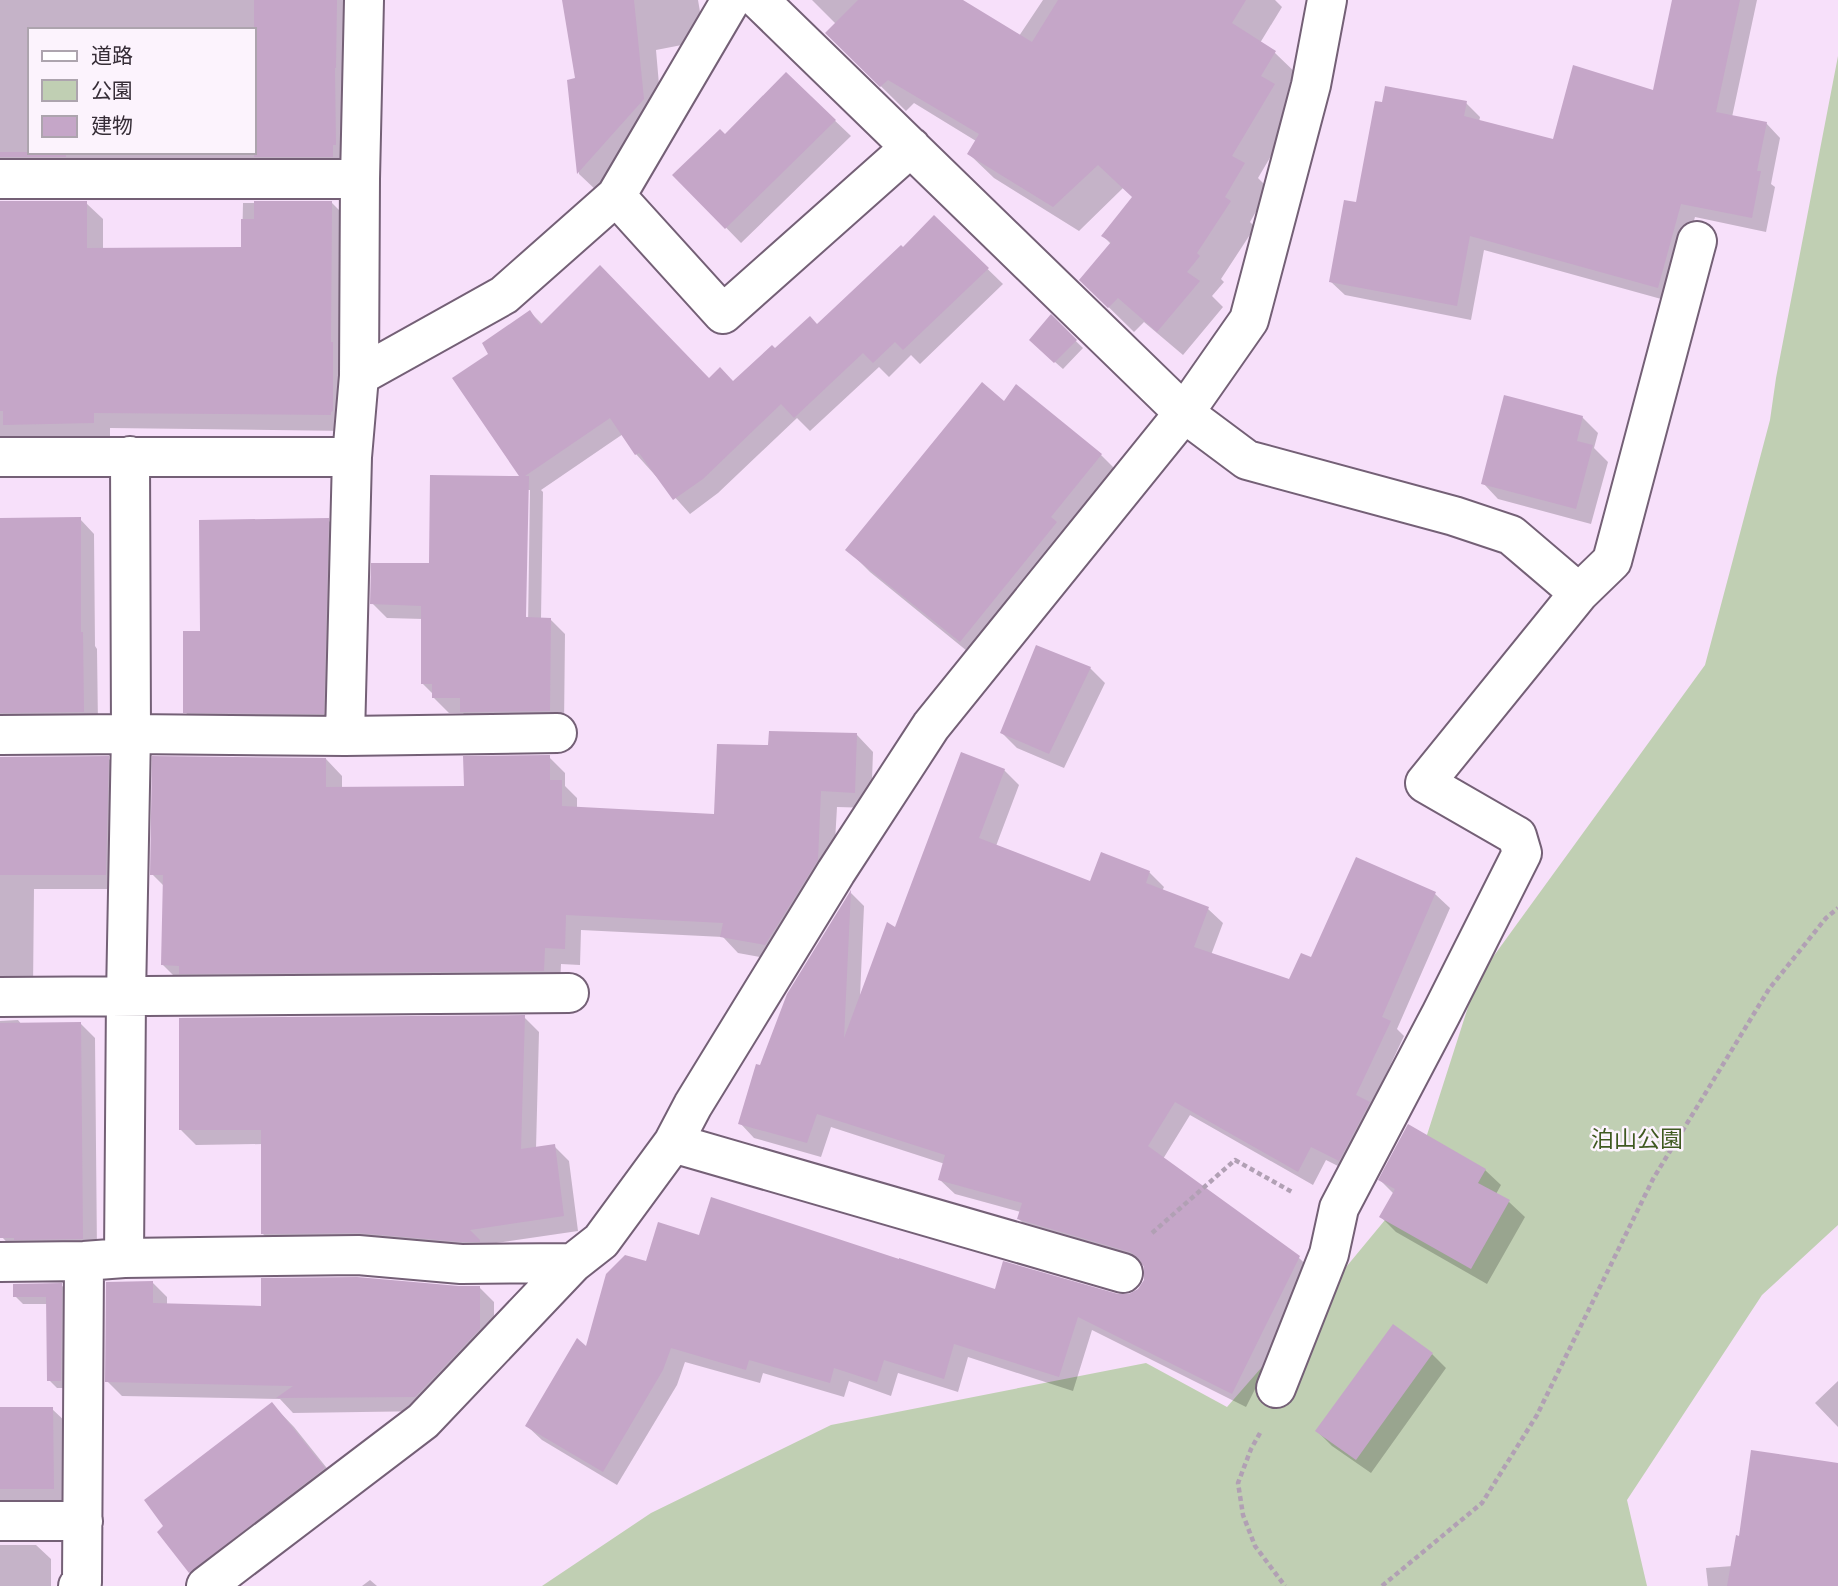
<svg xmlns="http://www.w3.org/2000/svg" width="1838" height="1586" font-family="Quicksand,'Noto Sans JP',sans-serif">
	<rect width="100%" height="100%" fill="#f7e0fa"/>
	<path fill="#c0cfb3" d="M1838 56V1225L1762 1295 1627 1500 1647 1586H542L651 1513 831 1425 1146 1363 1227 1407 1289 1336 1409 1191 1477 979 1705 665 1770 420 1776 378Z"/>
	<path fill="#0003" fill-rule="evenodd" d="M0 0H353L352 161 0 182ZM30 30H254V152H30Z
		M564 0H698L704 35 687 44 656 50 662 119 598 192 579 174 569 81 577 80Z
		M812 0H960L1019 36 1043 0H1275L1282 7 1260 43 1275 53 1300 77 1287 99 1298 110 1258 178 1269 189 1250 222 1255 227 1221 279 1224 282 1212 296 1223 307 1183 355 1144 322 1134 332 1081 280 1111 244 1103 236 1134 198 1123 188 1079 231 994 178 969 154 976 141 914 103 906 111 827 33 836 24Z
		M1674 0H1757L1732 117 1766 123 1780 138 1771 184 1775 187 1766 232 1695 217 1672 302 1484 250 1471 320 1345 295 1330 281 1357 204 1466 103 1480 117 1479 122 1555 141 1654 93Z
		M786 74 851 136 741 243 675 175 725 136Z
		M0 203H86L103 219V250L242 249 243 203H332L348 219 347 431 110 428V439L0 441Z
		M934 217 1003 284 920 364 911 355 889 377 879 367 810 431 797 418 718 493 690 514 636 454 623 434 541 490 543 492 541 619H550L565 634 564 726 477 727 463 713H449L434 698V695L422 683 423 619 387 618 372 603 430 565 522 477 491 354 530 312 543 325 709 380 733 383 775 350 818 326 903 250ZM527 490H530L528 626H524Z
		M1051 317 1083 348 1063 369 1039 348Z
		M1004 403 1101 455 1124 478 983 664 870 572 848 550Z
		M1582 417 1598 433 1594 448 1608 462 1591 524 1498 499 1483 483Z
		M0 519H80L94 534 95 646 97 649 98 726 0 733Z
		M328 520 342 534 337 728 200 726 185 712 201 632Z
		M1090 668 1105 683 1064 768 1017 748 1002 733Z
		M857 735 873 752 871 808 837 807 833 877 782 961 738 953 723 937 581 930 580 965 561 964 560 987 179 981 163 965 165 887 152 874 326 759 342 776V789L466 788 549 757 565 773V786L577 798V809L716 816 770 747Z
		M108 758 122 772 120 889H34L33 989 0 996V759Z
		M1004 770 1019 785 996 846 1091 883 1149 872 1164 887 1162 891 1208 909 1223 923 1211 955 1290 981 1312 960 1357 859 1435 894 1450 908 1397 1029 1404 1036 1371 1106 1354 1174 1326 1160 1313 1185 1190 1115 1163 1159 1299 1258 1314 1272 1246 1407 1092 1330 1073 1391 968 1357 958 1392 898 1373 891 1396 849 1381 844 1397 763 1373 760 1383 685 1362 677 1385 617 1485 542 1440 527 1426 587 1350 647 1263 700 1237 996 1291 1117 1296H1129L1139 1290 1145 1280 1146 1266 1033 1233 1019 1219 1021 1212 955 1194 940 1180 945 1164 831 1127 821 1157 754 1138 740 1123 788 995 851 893 864 906 860 997 896 930Z
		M524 1017 539 1032 536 1149 554 1146 569 1161 578 1231 483 1245 278 1249 263 1234V1144L196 1145 181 1130Z
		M18 1020 22 1025 81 1024 95 1038 97 1253 16 1252 2 1237 0 1229V1021Z
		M1485 1170 1501 1185 1496 1194 1509 1202 1525 1217 1487 1284 1396 1232 1381 1217 1394 1194 1380 1180Z
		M152 1282 167 1297V1305L263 1308 459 1288 479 1287 494 1302V1344L431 1411 293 1413 280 1399 122 1396 107 1381Z
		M61 1285 69 1292 68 1388H57L49 1380 48 1304H23L15 1296Z
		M1432 1354 1446 1368 1371 1473 1332 1446 1317 1431Z
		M1838 1381V1427L1815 1403Z
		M272 1404 294 1427 346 1492 205 1586 191 1572Z
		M0 1409H52L67 1423 68 1503 0 1520Z
		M1838 1465V1586H1708L1706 1568 1733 1566Z
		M0 1545H36L51 1559V1586H0Z
		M370 1580 377 1586H362Z"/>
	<path fill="#c5a6c8" d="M254 0H337L336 68H335L336 145H333V157H254Z
		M562 0H634L644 99 577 174 567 80 575 78Z
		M858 0H963L1032 42 1058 0H1246L1232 23 1276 51 1261 76 1275 84 1232 156 1245 163 1225 197 1231 201 1197 253 1200 256 1187 272 1200 281 1157 332 1118 298 1108 308 1079 280 1111 242 1101 236 1132 197 1098 165 1053 207 967 154 979 134 888 80 880 87 825 33Z
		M1672 0H1740L1716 112 1767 122 1757 171H1761L1752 218 1681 204 1658 288 1470 236 1457 306 1329 282 1344 200 1356 202 1375 101 1382 102 1385 86 1467 101 1464 116 1553 139 1573 65 1653 90Z
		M786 72 836 120 725 229 672 175 720 129 725 134Z
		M0 152H66V157H0Z
		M0 201H87V248L241 247V219H254V201H332L331 342H333V411L331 412V415L94 413V423L3 425V411H0Z
		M934 215 989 268 903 350 895 342 873 363 863 353 794 418 781 404 703 479 673 500 639 453 635 455 610 418 525 476H529L526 617 551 618 550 711 460 712V698H432V684H421V606L370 604 371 563H429L430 475 519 476 452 378 488 354 482 343 530 310 540 325 600 265 709 378 720 367 733 381 772 345 775 348 810 316 817 324 901 245 903 247Z
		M1051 314 1077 340 1054 363 1029 340Z
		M982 382 1004 401 1016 384 1102 454 1051 517 1057 522 960 642 845 550Z
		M1504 395 1583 416 1577 441 1593 445 1576 509 1481 484Z
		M81 517V632H83L84 712 0 713V518Z
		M329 518 324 714 183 713V631H200L199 520Z
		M1036 645 1091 667 1049 754 1000 733Z
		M769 731 857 733 855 793 821 791 818 860 765 945 720 937 723 923 566 915 565 949 545 948 544 971 179 974V966L161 965 163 875H150L152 756 326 758V787L464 786 463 756 550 755V780H562V806L714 814 717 744 768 745Z
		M961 752 1005 769 979 838 1090 881 1101 852 1150 871 1146 883 1209 907 1194 947 1289 979 1301 953 1311 957 1356 857 1436 892 1382 1017 1391 1021 1356 1095 1370 1102 1339 1161 1311 1147 1298 1172 1175 1102 1148 1146 1300 1256 1232 1394 1078 1317 1059 1377 954 1344 944 1379 884 1360 877 1382 834 1368 830 1383 749 1360 746 1370 671 1348 663 1370 603 1472 525 1426 577 1338 586 1346 606 1274 625 1255 646 1261 658 1222 699 1235 711 1197 899 1259V1258L995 1289 1003 1261 1118 1294H1129L1138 1289 1144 1280V1267L1139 1258 1130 1252 1017 1219 1022 1203 938 1180 945 1155 817 1114 807 1143 738 1124 756 1064 760 1065 787 994 851 890 844 1038 887 922 895 927Z
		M109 756 106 875H0V757Z
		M525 1015 521 1149 555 1144 564 1216 470 1230 480 1240V1242H462L358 1233 261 1234V1130H179V1018Z
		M81 1022 83 1239 14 1240V1238H0V1023Z
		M1408 1124 1486 1169 1478 1183 1510 1200 1471 1269 1379 1217 1395 1189 1378 1180Z
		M357 1277 459 1286H480V1329L415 1397 276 1398 293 1386 105 1382 106 1282 153 1281V1303L261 1306V1278Z
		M62 1283 61 1381H47L46 1297H13V1284Z
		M1393 1324 1433 1353 1356 1460 1315 1431Z
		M272 1402 325 1468 189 1573 157 1532 163 1526 144 1500Z
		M0 1407H53L54 1489H0Z
		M1751 1450 1838 1463V1586H1727L1736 1535 1739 1536Z"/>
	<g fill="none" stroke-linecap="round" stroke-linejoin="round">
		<g stroke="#746076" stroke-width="42">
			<path id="minor" d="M759 0 1184 413 1247 460 1454 516 1511 535 1579 593
				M0 179H360
				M616 196 723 314 911 147
				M359 376 504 295 616 196 731 0
				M0 457H352
				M0 735 131 734 345 736 557 733
				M345 736 352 457 359 376 360 179 364 0
				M0 997 569 993
				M673 1143 1123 1273
				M124 1258 358 1255 461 1264 573 1263
				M0 1262 84 1261 124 1258 126 997 131 734 130 456
				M1276 1388 1329 1254 1339 1208 1441 1014 1522 853 1517 836 1425 783 1579 593 1612 561 1697 241
				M0 1521H83
				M78 1586 82 1582 84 1261
				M206 1586 423 1421 573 1263 601 1241 673 1143 693 1105 836 872 931 726 1184 413 1249 320 1311 85 1327 0"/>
		</g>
		<path stroke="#b1a0b4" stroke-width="4.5" stroke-dasharray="5 3.5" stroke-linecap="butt" d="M1152 1233 1235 1160 1292 1192
			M1260 1433 1251 1449 1238 1483 1243 1515 1255 1546 1285 1586
			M1382 1586 1482 1503 1537 1415 1653 1179 1769 989 1826 918 1838 908"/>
		<use href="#minor" stroke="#fff" stroke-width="38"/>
	</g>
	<g text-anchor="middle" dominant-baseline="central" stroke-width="5" stroke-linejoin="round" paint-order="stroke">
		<g font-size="23" fill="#3f5920" stroke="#fcf3fd">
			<text x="1637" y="1138">泊山公園</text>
		</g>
	</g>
	<rect x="28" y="28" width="228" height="126" fill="#fcf3fd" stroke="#ada4ae" stroke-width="2"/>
	<rect x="42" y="51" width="35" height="10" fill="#ffffff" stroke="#ada4ae" stroke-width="2"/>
	<text x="91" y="63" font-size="21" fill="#362d37">道路</text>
	<rect x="42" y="80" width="35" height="21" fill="#c0cfb3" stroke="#ada4ae" stroke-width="2"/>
	<text x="91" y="98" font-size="21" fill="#362d37">公園</text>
	<rect x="42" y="116" width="35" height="21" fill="#c5a6c8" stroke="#ada4ae" stroke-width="2"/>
	<text x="91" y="133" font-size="21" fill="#362d37">建物</text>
</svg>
